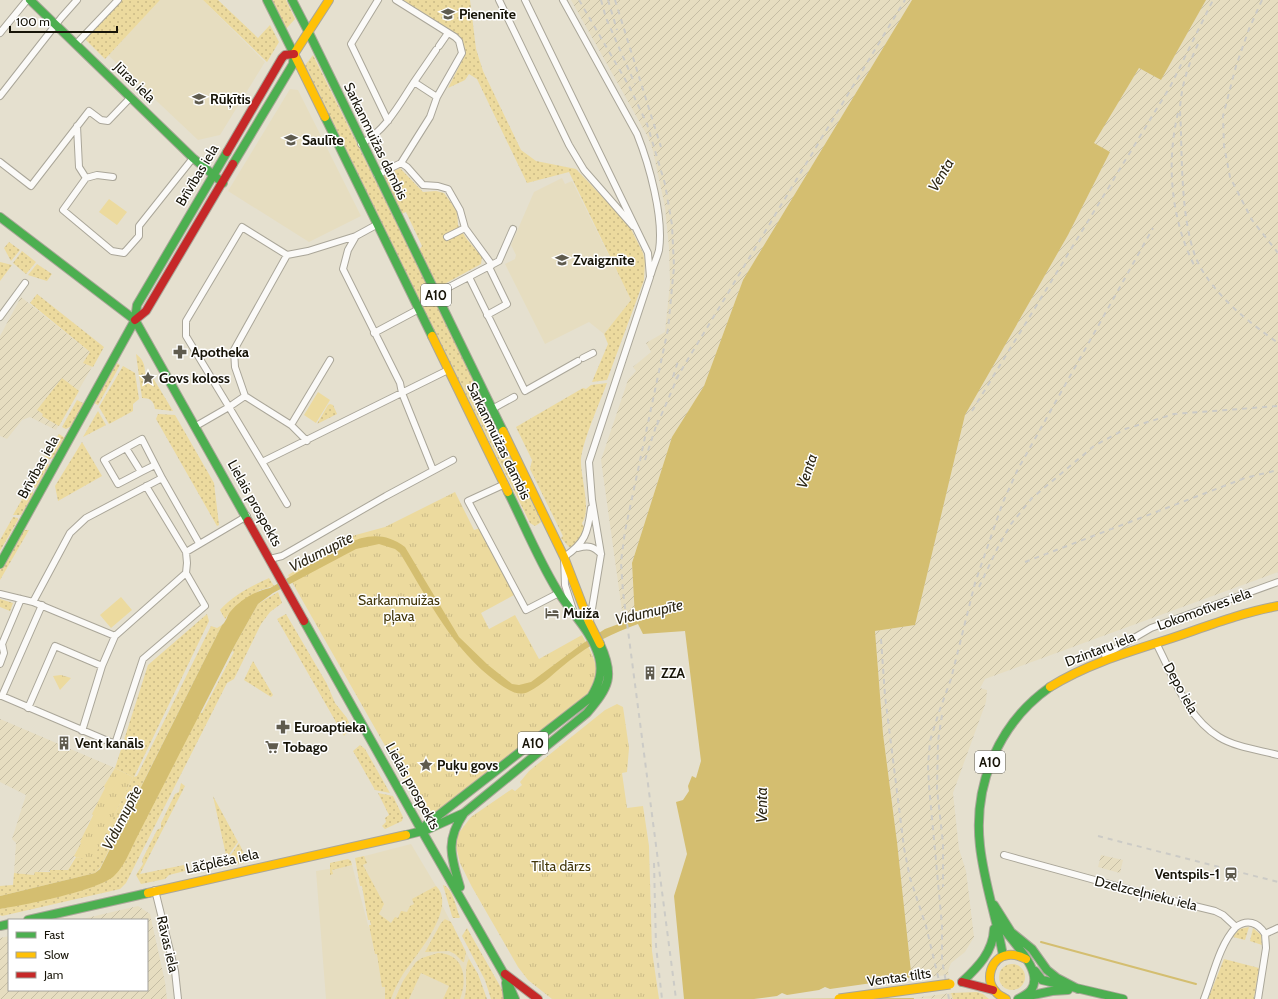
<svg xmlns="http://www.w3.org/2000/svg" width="1278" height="999" font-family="Cabin,sans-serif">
	<defs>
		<pattern id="industrial-furrows" width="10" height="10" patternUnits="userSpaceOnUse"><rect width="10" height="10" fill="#e6ddc0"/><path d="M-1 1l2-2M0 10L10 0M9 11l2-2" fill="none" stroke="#c5bda4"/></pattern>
		<pattern id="grass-dots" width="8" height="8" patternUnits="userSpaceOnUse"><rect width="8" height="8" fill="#ecda9e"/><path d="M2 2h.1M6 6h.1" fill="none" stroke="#caba87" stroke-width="1.8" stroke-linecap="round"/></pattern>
		<pattern id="park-tufts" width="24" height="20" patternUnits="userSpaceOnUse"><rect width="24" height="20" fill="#ecda9e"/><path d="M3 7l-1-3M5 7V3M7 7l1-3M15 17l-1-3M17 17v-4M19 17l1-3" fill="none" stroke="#caba87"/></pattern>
	</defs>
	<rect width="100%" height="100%" fill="#e5e0cf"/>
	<path fill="#e6ddc0" d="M160 0H203L265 62 220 135 198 140 108 55Z
		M290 89 298 90 361 216 309 242 228 191Z
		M562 178 565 184 572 181 631 300 604 334 589 322 545 344 505 264 515 259 516 255 511 245 534 192Z
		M411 844 436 886 440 898 382 928 357 858Z
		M352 865 368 925 373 937 440 901 471 962 485 999H326L316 871Z"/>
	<path fill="url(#industrial-furrows)" d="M571 0H912L743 280 704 386 672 437 632 563 636 619 624 625 601 460 628 380 636 371 633 367 651 352 646 343 665 332 670 283 669 248 665 207 653 151 648 137Z
		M1206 0H1278V572L985 679 980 688 987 690 986 702 953 793 959 849 966 871 974 937 965 952 951 963 948 971 949 975 912 978 897 842 883 734 875 631 915 625 965 415 1068 235 1110 152 1093 143 1139 68 1161 80Z
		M21 297 97 358 56 430 30 417 22 420 7 439 0 436V336Z
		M0 719 115 768 104 786 106 787 86 828 88 829 68 870 35 872V875L14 873 16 843 12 839 26 795 0 782Z
		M1101 855 1123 860 1120 873 1098 867Z
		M138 906 150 914 165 982 167 999H0V938L9 936V990H147V920H78Z
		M951 993 953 999 914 998Z"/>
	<path fill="url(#grass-dots)" d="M122 0H160L105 59 85 39Z
		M203 0H218L258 38 270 25 279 42 267 62Z
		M270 0H286L295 19 285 30Z
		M403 0H470L476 49 483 71 521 150 536 161 576 169 629 225 643 253 645 261 644 280 607 380 592 382 608 344 604 334 631 300 569 172 527 183 477 79 469 74 465 80 448 88 465 55 459 36Z
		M313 55 542 516 543 521 535 526 530 523 303 68Z
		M400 168 423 192 436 191 444 193 457 211 458 225 466 238 482 257 481 264 439 287 437 286 419 250 422 246 406 212 401 214 382 176Z
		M9 242 20 250 11 261 4 248Z
		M22 251 36 262 26 274 13 263Z
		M0 262 12 265 0 281Z
		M37 264 52 274 47 281 28 275Z
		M37 294 104 347 93 367 83 363 90 352 30 303Z
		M136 354C143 359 145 365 145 373H150L173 411 155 409C154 401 150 398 142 398Z
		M117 363 120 365 98 405 94 403Z
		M123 366 135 373 139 399 133 404V411L109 424 99 407Z
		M62 378 79 391 59 426 42 416 43 414 37 410Z
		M607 383C600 402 583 440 581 459 580 476 592 510 582 523L583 526 585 525C583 534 580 540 573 547H569L561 538 563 536 530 469 532 460 516 427 583 388 586 389 591 385Z
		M77 400 85 404 73 425 66 429 62 427Z
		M330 404 333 405 337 414 317 424 328 405Z
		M98 411 106 425 83 437Z
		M158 414 175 415 214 483 219 525 217 526 156 419Z
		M59 434 65 438 53 458 49 459 45 457Z
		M82 442 102 476 58 501 55 486Z
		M44 460 49 465 36 488 29 486Z
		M28 489 33 492V495L21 515H13Z
		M13 517 18 518V520L0 551V540Z
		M23 530H29L0 580V570Z
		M269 578 274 586 260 590 231 611 225 619 220 610C233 595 252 586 269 578Z
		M278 592 282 603 270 612 261 624 234 679 227 683 126 883 120 889 2 916 0 915V909L46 899 102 883 200 713H202L234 652 232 651 235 645 258 604Z
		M0 599 13 603 10 611 0 607Z
		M207 614 209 621 134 777 137 776 211 626 217 628 222 625 100 868 95 873 0 896V886L13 885 14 873 34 875 35 872H50V870H68L76 857 92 860 133 777 115 768 148 665Z
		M286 614 327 684 335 703 347 718 351 727 344 736 277 619Z
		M253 661 273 695 271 697 244 680Z
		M360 745 365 749 390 793 375 790 353 751Z
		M181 783 185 786 140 874 184 865 185 871 169 875 165 879 141 884 136 875 143 864 142 860 157 830 161 828V823L175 794 179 792Z
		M378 793 393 796 403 817 402 821 385 829 382 826 386 822 385 818 389 815Z
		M213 796 238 842 227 857 226 855Z
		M239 843 246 858 244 863 222 868Z
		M364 856 367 863 363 865 384 904 379 914 391 923 395 917 398 918 401 911 407 912 410 906 414 904 412 899 436 886C458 907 416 955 403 974 398 982 394 990 391 999H385V987H382L377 954H375L369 925H371L370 920H368L362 886H360L355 858Z
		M348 859 351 861 352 865 332 870 333 874 330 875V863Z
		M443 885C453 888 456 908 460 917L459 918H453L452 916Z
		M445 919 451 922 466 952 464 962H463L455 954 449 951 425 952 441 923Z
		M1249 927 1245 940 1233 937 1239 929Z
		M467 928 504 993 506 999H491L485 980 462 936Z
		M1253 928 1261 935 1262 945 1250 941Z
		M438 953C464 954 468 978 460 999H443L449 986 421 973 409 999H395L403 981 416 962 422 958Z
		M469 959 478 974 487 999H464C469 986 463 968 469 959Z
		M1224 959 1259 968 1254 999H1208Z
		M999 977a13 13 0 1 1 26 0a13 13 0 1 1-26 0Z
		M977 992 983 994 989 999H953L951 993Z"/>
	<path fill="url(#park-tufts)" d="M455 492 474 530 480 528 514 595 481 613 489 629 515 615 539 659 582 635C594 658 604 671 588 695L439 810 430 814 425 813 417 802 288 575 352 536 385 527Z
		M61 675 71 678 60 690 53 676Z
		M617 704 623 707 629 748 627 772 622 773 627 808 643 806 649 846 652 951 659 999H552L528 980 518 967 472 887 460 863 456 846 458 834 471 817 512 789 515 791 522 785 520 782 529 771 605 710Z
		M115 768 133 777 92 861 76 857 74 856 81 843 80 842 93 815 92 814 105 788 104 786Z"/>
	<path fill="#ecda9e" d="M109 199 127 212 117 225 99 212Z
		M318 392 330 400 316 423 304 415Z
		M121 597 132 610 111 628 100 615Z"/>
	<path fill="#d4be70" d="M912 0H1206L1161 80 1139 68 1094 143 1110 152 1068 235 965 415 915 625 875 631 883 734 897 842 914 999H684L674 896 687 854 676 802 683 800 689 791 688 786 692 776 696 778 701 761 685 631 643 634 638 624C613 633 590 644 569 661 556 671 543 685 528 692 517 697 507 689 498 683 451 648 430 602 400 553L395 549 379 544 356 549 273 593 258 604 235 645 136 839C130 851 124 867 114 876 97 891 24 905 0 909V896L95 873 100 869 222 625C226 622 227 616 230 612 240 600 255 591 270 588 286 579 302 570 318 560 347 543 374 524 405 547L459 637 488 665 512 684 519 685 531 682 582 644 605 629 635 618 632 563 672 437 704 386 743 280Z"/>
	<path fill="#e5e0cf" d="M914 977 916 998 754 999 777 996 782 993 787 995 819 990 825 987 830 989Z"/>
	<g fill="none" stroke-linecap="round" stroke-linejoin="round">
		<path stroke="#d4be70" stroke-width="2" d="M1041 942 1196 984"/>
		<g stroke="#aaa699" stroke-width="8">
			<path id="street" d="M378 0 351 44 388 121
				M499 0 569 145 584 170 633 226
				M525 0 648 253 650 277 589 462 592 500 601 554 590 621
				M563 0 637 134C649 164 664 217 659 250 657 258 653 266 651 274
				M0 33 27 0
				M76 44 118 0
				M439 46 448 33
				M414 82 436 50
				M0 96 61 18 77 0
				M77 126 79 167 86 178 63 210 112 251 124 253 139 236V226L193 158
				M361 144C386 130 399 105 414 82L437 97
				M0 162 31 186 89 111 101 120 108 121 131 97
				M401 163 407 167 423 185 438 186 448 189 460 210 465 228 492 265
				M377 175 401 163 430 117 437 97 462 53 459 41 455 37 396 0
				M86 178 97 175 113 177
				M378 224 356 236 348 250 343 269 400 383 402 393 433 470
				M447 237 465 228
				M287 255 234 350 235 367 245 396 229 407 262 462 448 370
				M469 277 525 391 578 361
				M436 294 499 261 513 229
				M487 315 507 304 489 267
				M0 317 25 283
				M374 333 419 309
				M583 358 593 353
				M245 396 291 425 307 441
				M492 409 514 397
				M291 425 330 360
				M196 426 229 407 186 336V321L242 227 287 255 308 251 356 236
				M126 448 141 472 118 484 104 460 142 439 162 478 199 543
				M262 462 287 504
				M141 472 155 465
				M505 484 468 501 526 610 559 593
				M578 548C588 545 593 546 601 554
				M186 552 247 516
				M270 559 282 556 386 496 453 460
				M0 594 33 602 115 636
				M33 602 70 533 86 518 162 478
				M573 610 565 585 564 557C585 543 588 533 591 508
				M1156 643C1173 675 1186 717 1219 737 1235 747 1259 750 1278 755
				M1105 655 1151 628 1278 582
				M0 664 4 653 2 644 21 599
				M0 696H2L42 605
				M2 696 115 744 143 659 205 606 186 573 187 563 186 552 146 486
				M28 708 55 646 102 666
				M82 731 102 666 115 636 186 573
				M1004 855 1153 896 1215 911 1223 915 1236 927C1247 919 1258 922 1265 934L1278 928
				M155 890 175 971 178 999
				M1204 999C1213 976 1219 945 1236 927
				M1258 999 1266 948 1265 934"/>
		</g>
		<g stroke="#aaa699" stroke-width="10">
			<path id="fast" d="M30 0 193 158 223 183
				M292 0 309 33
				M309 33 503 431
				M325 117 432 336
				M233 164 293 64 294 54 267 0
				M0 217 135 320 248 521
				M0 564 135 320 137 305 227 152
				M304 621 422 831 406 835
				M426 830 464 813 587 713C609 687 615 676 600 644
				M422 831 426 825 591 697C599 684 603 672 599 657 592 631 570 612 557 590 538 559 524 524 508 492
				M422 831 504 974 515 999
				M460 887C451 856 445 841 464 813
				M994 905 1011 932 1032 949 1047 970 1057 978 1078 989
				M28 920 148 893
				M1001 925C1011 941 1045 971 1031 990 1028 994 1022 997 1018 999
				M0 926 9 924
				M1003 956C997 919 984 883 980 846 973 784 999 723 1050 687
				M1035 971 1042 980 1123 999
				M962 982C978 967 993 952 994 929
				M506 983 508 999
				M1024 997 1052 991 1068 990"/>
		</g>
		<g stroke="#aaa699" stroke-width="10">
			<path id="slow" d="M325 117 294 54 329 0
				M432 336 508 492
				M503 431 564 557 589 622 600 644
				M1050 687C1087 664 1128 652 1169 639 1205 627 1240 613 1278 606
				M148 893 406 835
				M1006 999C1003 997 998 995 996 992 984 980 991 957 1008 955 1015 954 1020 956 1026 959"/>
		</g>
		<g stroke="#aaa699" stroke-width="10">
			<path id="jam" d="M227 152 282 58 285 55 294 54
				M135 320 146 311 233 164
				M248 521 304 621
				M505 974 538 999
				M962 982 993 990"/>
		</g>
		<use href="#street" stroke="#fbfaf8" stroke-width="6"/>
		<use href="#fast" stroke="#4caf50" stroke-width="8"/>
		<use href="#slow" stroke="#ffc107" stroke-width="8"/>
		<use href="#jam" stroke="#c62828" stroke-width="8"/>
		<path stroke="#cccbc6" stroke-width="2" stroke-dasharray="5 5" stroke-linecap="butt" d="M579 0 629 86 647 124 665 184 672 225 674 267 668 329 625 531 621 562 623 592 676 999
			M601 0 606 18 635 84
			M608 0 617 30
			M615 0 661 147
			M1262 0 1249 29 1236 66 1223 116 1224 146 1230 177 1252 220 1278 253
			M1198 44C1190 61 1183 80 1181 99 1179 110 1181 122 1181 132 1182 170 1182 238 1202 270 1221 301 1249 322 1278 343
			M1178 113C1166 163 1171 219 1194 265
			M673 377 678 361
			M676 379 905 0
			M972 411 1170 87 1213 0
			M657 425 679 374
			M645 460 658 420
			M1025 562 1245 478 1278 470
			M979 587 999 545 1011 524 1032 498 1094 446 1125 429 1174 414 1278 406
			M881 639 885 696 904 848 910 878 926 926 941 989
			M942 715 938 741 937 789 943 843V887
			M1098 836 1278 882
			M654 863 656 946 662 999
			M949 999 942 960V925L929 786 928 765 930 741 939 712 951 679 975 583 1003 502 1018 469 1153 228"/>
		<g stroke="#aaa699" stroke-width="11" stroke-linecap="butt">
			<path id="slow-bridge" d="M839 999 950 984"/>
		</g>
		<use href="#slow-bridge" stroke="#ffc107" stroke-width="9"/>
	</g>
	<defs>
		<g id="school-bare" transform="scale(1.08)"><path d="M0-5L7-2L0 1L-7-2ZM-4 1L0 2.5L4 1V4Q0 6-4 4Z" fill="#5f5b4e" stroke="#fff" stroke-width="2.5" paint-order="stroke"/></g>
		<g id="pharmacy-bare" transform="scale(1.08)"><path d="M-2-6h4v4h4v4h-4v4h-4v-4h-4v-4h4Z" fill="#5f5b4e" stroke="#fff" stroke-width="2.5" paint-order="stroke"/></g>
		<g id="sight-bare" transform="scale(1.08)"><path d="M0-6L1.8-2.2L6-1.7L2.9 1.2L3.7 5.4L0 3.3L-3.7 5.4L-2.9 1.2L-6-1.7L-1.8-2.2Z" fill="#5f5b4e" stroke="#fff" stroke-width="2.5" paint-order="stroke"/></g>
		<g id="hotel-bare" transform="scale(1.08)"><path d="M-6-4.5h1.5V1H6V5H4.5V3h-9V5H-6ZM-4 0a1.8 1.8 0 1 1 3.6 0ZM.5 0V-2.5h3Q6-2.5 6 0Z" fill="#5f5b4e" stroke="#fff" stroke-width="2.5" paint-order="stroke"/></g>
		<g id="building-bare" transform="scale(1.08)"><path d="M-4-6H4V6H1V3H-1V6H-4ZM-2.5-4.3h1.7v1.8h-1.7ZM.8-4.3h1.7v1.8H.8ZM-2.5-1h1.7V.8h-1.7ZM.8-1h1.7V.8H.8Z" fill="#5f5b4e" stroke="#fff" stroke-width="2.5" paint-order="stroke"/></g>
		<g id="supermarket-bare" transform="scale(1.08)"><path d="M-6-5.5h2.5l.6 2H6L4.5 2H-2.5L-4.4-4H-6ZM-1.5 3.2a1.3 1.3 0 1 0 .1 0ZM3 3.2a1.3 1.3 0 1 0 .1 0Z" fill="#5f5b4e" stroke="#fff" stroke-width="2.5" paint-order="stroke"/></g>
		<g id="station-bare" transform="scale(1.08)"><path d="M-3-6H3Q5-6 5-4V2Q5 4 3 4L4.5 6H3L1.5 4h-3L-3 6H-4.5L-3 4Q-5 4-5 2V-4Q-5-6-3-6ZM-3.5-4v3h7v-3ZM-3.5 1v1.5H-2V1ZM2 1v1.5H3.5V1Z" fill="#5f5b4e" stroke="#fff" stroke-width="2.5" paint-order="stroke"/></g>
	</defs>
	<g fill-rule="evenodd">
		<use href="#school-bare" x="448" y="14"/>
		<use href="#school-bare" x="199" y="99"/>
		<use href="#school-bare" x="291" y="140"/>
		<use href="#school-bare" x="562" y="260"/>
		<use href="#pharmacy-bare" x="180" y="352"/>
		<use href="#sight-bare" x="148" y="378"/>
		<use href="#hotel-bare" x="552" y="613"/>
		<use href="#building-bare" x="650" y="673"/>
		<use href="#pharmacy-bare" x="283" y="727"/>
		<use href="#building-bare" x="64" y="743"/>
		<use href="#supermarket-bare" x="272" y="747"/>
		<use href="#sight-bare" x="426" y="765"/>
		<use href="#station-bare" x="1231" y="874"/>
	</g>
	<g text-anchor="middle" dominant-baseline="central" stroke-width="3" stroke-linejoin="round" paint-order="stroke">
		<g fill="#fff" stroke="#5d5a52" stroke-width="1">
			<rect x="421" y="284" width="30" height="22" rx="3"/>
			<rect x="518" y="732" width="30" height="22" rx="3"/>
			<rect x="975" y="751" width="30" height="22" rx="3"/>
		</g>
		<g font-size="13" font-weight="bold" fill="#171408">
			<text x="436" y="295">A10</text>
			<text x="533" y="743">A10</text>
			<text x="990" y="762">A10</text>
		</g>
		<g font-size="14" font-weight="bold" fill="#171408" stroke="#fff" text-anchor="start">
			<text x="459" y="14">Pienenīte</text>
			<text x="210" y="99">Rūķītis</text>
			<text x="302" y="140">Saulīte</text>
			<text x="573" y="260">Zvaigznīte</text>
			<text x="191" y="352">Apotheka</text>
			<text x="159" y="378">Govs koloss</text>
			<text x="563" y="613">Muiža</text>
			<text x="661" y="673">ZZA</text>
			<text x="294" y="727">Euroaptieka</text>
			<text x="75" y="743">Vent kanāls</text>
			<text x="283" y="747">Tobago</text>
			<text x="437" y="765">Puķu govs</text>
			<text x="1220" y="874" text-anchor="end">Ventspils-1</text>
		</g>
		<g font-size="14" fill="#171408" stroke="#fff">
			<text transform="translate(135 82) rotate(44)">Jūras iela</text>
			<text transform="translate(376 141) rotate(64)">Sarkanmuižas dambis</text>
			<text transform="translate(197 175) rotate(-59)">Brīvības iela</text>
			<text transform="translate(499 441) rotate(64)">Sarkanmuižas dambis</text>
			<text transform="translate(38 467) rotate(-61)">Brīvības iela</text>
			<text transform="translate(255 503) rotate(61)">Lielais prospekts</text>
			<text transform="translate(1204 609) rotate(-20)">Lokomotīves iela</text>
			<text transform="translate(1100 649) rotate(-21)">Dzintaru iela</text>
			<text transform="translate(1181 688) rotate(61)">Depo iela</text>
			<text transform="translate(413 786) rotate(61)">Lielais prospekts</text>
			<text transform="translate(222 861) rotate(-12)">Lāčplēša iela</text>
			<text transform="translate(1146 893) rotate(14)">Dzelzceļnieku iela</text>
			<text transform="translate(168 944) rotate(77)">Rāvas iela</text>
			<text transform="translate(899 977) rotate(-8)">Ventas tilts</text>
		</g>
		<g font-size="14" fill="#423609" stroke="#fff">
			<text x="399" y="600">Sarkanmuižas<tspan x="399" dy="16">pļava</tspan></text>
			<text x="561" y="866">Tilta dārzs</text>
		</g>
		<g font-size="15" font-style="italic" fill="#2f2917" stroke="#fff">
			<text transform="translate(941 175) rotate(-60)">Venta</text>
			<text transform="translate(807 471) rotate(-71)">Venta</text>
			<text transform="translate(321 552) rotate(-27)">Vidumupīte</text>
			<text transform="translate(649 612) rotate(-13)">Vidumupīte</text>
			<text transform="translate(762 805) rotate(-90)">Venta</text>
			<text transform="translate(122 818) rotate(-63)">Vidumupīte</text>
		</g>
	</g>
	<rect x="8" y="919" width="140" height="72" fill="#ffffff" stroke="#a2a19c"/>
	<rect x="16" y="932" width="20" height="6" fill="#4caf50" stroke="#a2a19c"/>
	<text x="44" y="939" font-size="12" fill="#171408">Fast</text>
	<rect x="16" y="952" width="20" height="6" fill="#ffc107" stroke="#a2a19c"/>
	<text x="44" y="959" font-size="12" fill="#171408">Slow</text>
	<rect x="16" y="972" width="20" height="6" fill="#c62828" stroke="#a2a19c"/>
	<text x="44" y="979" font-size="12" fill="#171408">Jam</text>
	<path d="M10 26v6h107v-6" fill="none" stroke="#171408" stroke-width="2"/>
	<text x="16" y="26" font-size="12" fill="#171408" stroke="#ffffff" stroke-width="3" paint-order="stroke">100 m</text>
</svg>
